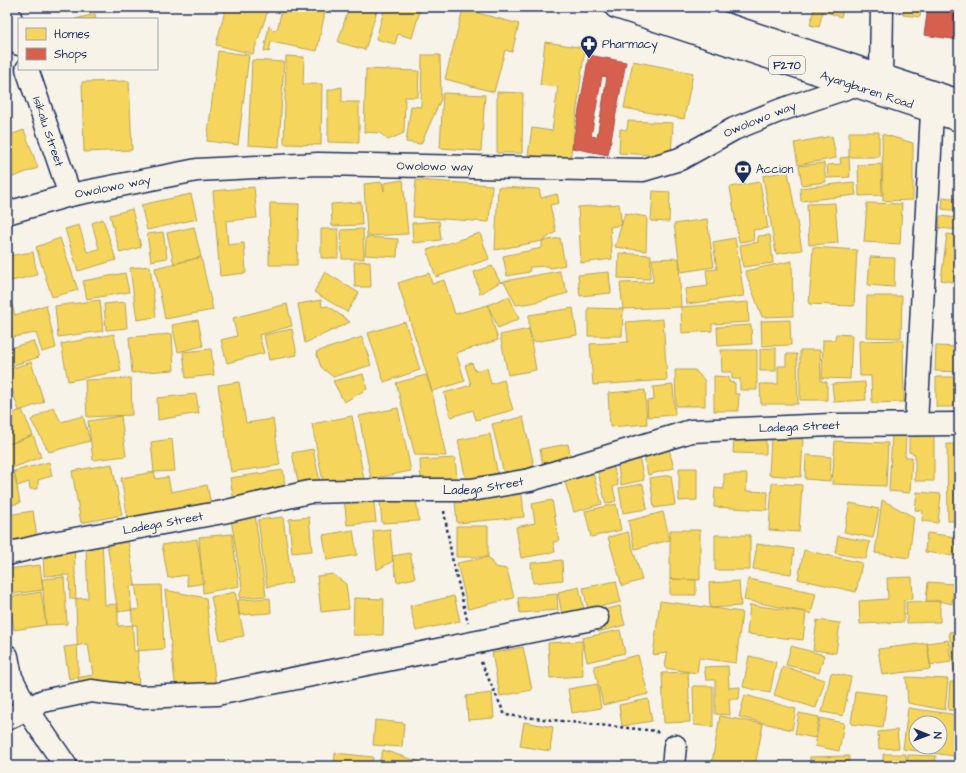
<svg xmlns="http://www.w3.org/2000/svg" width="966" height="773" font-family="'Architects Daughter',sans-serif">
	<rect width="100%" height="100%" fill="#f7f3e8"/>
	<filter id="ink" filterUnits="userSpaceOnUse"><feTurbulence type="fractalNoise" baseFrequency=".025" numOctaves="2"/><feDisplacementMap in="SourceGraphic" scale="8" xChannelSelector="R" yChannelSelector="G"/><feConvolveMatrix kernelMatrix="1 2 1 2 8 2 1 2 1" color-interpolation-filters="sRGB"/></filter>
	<g filter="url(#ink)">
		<path fill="#f6d55c" stroke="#b4a35d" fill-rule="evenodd" d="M226 7H269L253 54 216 45Z
			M282 7H326L317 51 271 42 269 52 264 51 269 26 274 31 278 27Z
			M349 7H378L365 50 338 42Z
			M385 7H421L412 38 398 34 395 44 376 39Z
			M826 7H844L841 17 823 11Z
			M843 7H871L870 13Z
			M904 7H921L920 17 903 15Z
			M463 9 519 24 512 52 505 50 494 92 445 79Z
			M814 9 823 11 819 27 810 25Z
			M95 14 96 19H75Z
			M545 42 585 48 570 161 528 155 532 128 552 131 558 87 540 85Z
			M218 51 249 55 238 145 207 141Z
			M422 55H440L441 99 421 144 406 142 411 106 421 107Z
			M286 56 304 57 303 84H322L321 145 284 144Z
			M252 60 284 62 279 147 248 145Z
			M633 61 693 73 684 119 624 108Z
			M366 69 419 71 418 97H405L404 133 388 140 380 133 364 132Z
			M129 81 132 150 84 152 82 82Z
			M342 87V102H359V143L328 142V90Z
			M497 92 523 93 522 153H497Z
			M443 93 485 95 481 151 440 148Z
			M628 121 673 123 671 156 619 153 620 129 627 130Z
			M24 130 38 168 7 179V136Z
			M849 132H879V157H849Z
			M882 134 913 143V200L883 201Z
			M832 136 836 158 798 165 794 143Z
			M849 157 850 177 828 178 827 165 841 164 840 158Z
			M824 163 826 182 802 185 799 166Z
			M881 164 882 195 859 196 858 165Z
			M788 171 802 250 776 254 763 176Z
			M403 180 408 234 367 236 364 184 382 182 384 191V183Z
			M416 180 492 185 489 222 413 217Z
			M760 182 768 228 753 230 754 240 739 242 730 187Z
			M854 182 856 195 801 201 800 188Z
			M254 187 257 218 226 221 228 245 244 243 246 273 220 276 213 191Z
			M498 187 539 189 541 198 557 194 559 203 550 205 556 232 542 241 495 250Z
			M653 191 670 192 669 222 651 221Z
			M191 194 197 219 147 230 141 205Z
			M943 197 959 199V211L942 209Z
			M361 202 362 225 332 226 331 204Z
			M270 203 299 204 297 265H269Z
			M835 203 838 243 809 245 807 204Z
			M867 203 902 204 900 244 864 242Z
			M619 204 622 225 610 227 612 259 581 263 578 207Z
			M132 209 141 247 120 253 110 215Z
			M625 213 647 217 646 251 615 247Z
			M940 216 959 218V230L939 228Z
			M103 219 116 260 78 271 65 229 79 225 87 252 99 249 92 223Z
			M707 219 714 267 681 272 674 224Z
			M439 221 441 240 413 243 412 223Z
			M194 227 201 257 174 264 167 233Z
			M321 229H338V258H321Z
			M363 229 364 259H342L341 230Z
			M163 232 167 258 151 261 147 234Z
			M480 233 489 259 436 277 427 250Z
			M947 234 959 235V283L941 280Z
			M770 235 773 263 743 267 740 245 758 242V236Z
			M366 237 398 239 397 257 365 255Z
			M60 238 78 290 52 297 36 247Z
			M560 238 565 265 551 268 547 266 530 267 529 272 507 276 503 256 542 248V241Z
			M735 238 744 296 687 304 685 289 708 286 706 270 717 269 713 242Z
			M813 247 857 250 854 306 809 304Z
			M33 252 37 275 7 282V256Z
			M619 253 651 255 650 279 618 278Z
			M201 257 213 310 165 319 155 268Z
			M870 257 895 258 894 287 868 285Z
			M679 258 681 307 623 309 620 283 653 282 652 259Z
			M370 261 371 287H355L354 262Z
			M792 261 793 316 762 317 745 271Z
			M150 266 156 317 137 320 130 268Z
			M492 266 500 282 480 294 474 272Z
			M559 271 568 293 532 303 516 305 505 283 500 282Z
			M325 272 359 293 347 312 314 292Z
			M609 272 611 293 580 296 578 275Z
			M125 273 129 292 87 299 83 281Z
			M429 273 432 284 444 280 455 314 488 305 498 340 456 353 465 381 432 391 398 283Z
			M7 290 15 315 46 305 56 348 42 352 36 333 7 338Z
			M509 296 519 319 498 328 488 305Z
			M867 296H902L901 338 866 337Z
			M100 300 103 331 58 337 55 306Z
			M321 300 322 307 328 306 350 322 305 343 298 304Z
			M125 302 127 328 106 330 104 304Z
			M748 302 749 322 712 324V331L682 333 681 307Z
			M287 304 292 326 259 335 264 353 227 363 221 340 237 336 233 318Z
			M573 308 577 335 533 342 529 329V315Z
			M588 308 623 309 622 336H588Z
			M663 319 667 380 593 385 590 344 628 342 626 322Z
			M198 320 203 346 178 352 172 325Z
			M790 320 791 345 762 346 761 321Z
			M405 322 420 370 384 382 368 333Z
			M751 325 752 344 718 346 717 327Z
			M292 329 297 355 269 360 264 335Z
			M529 329 536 370 508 375 500 335Z
			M114 334 121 371 68 381 61 344Z
			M172 334 174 370 132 373 129 337Z
			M836 334 852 335 850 379 822 378 823 340H835Z
			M362 337 371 365 333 377 321 367 316 352Z
			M903 340 904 402 872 403 871 376H860L859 341Z
			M33 341 39 357 8 367 7 349Z
			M936 346 959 347V372L935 371Z
			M776 348V371H760V349Z
			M211 349 214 375 186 378 183 352Z
			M721 350H757V390H740V379H732V372H722Z
			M800 350H820L821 381 827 382V400H800Z
			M786 354H797L798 404H761L760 384H778V366H786Z
			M31 362 44 402 19 411 7 375V370Z
			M472 363 475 371 487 368 491 384 504 380 513 410 476 420 473 410 451 417 444 393 471 385 465 365Z
			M675 370H695L705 381V406H676Z
			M363 374 367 389 344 402 333 381Z
			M426 375 432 391 446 456 415 455 396 383Z
			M714 376 729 377V382L735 383V394H739L738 411H714Z
			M936 377H959V407H936Z
			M131 378 132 415 87 417 85 380Z
			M239 382 246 423 273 419 280 465 231 472 218 385Z
			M865 382 866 400 834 402 832 384Z
			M673 385 675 415 648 417 647 401 654 400 653 387Z
			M645 390 647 424 610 427 608 393Z
			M196 394 199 413 158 420 157 398Z
			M53 407 61 422 83 416 90 441 49 452 31 420Z
			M398 408 411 471 371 479 359 416Z
			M22 410 33 435 7 445V415Z
			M121 416 126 456 93 460 88 421Z
			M352 416 364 479 324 487 312 424Z
			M523 417 534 466 504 474 492 424Z
			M892 433 906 434 905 457H912L910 493 889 491Z
			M490 434 499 481 467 487 458 440Z
			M33 435 41 457 7 470V445Z
			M909 435H934V481H915V454L909 452Z
			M771 437 803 439 801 477 769 475Z
			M734 438 766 439V454L733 453Z
			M172 439 175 471 154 472 151 442Z
			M835 441 888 443 886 486 832 484Z
			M568 444 572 465 544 471 540 449Z
			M947 444H959V521H948Z
			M668 446 674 468 648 475 643 452Z
			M313 449 321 487 300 491 292 453Z
			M806 455 831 457 830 481 805 479Z
			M639 457 644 480 621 485 617 461Z
			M455 458 457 479 421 481 420 460Z
			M49 462 52 476 38 480V489H30L29 482 17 486 14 471Z
			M112 464 122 515 81 523 72 471Z
			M613 465 618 485 613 487 616 501 606 504 597 469Z
			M679 468H697V500L679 501Z
			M283 470 286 494 234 501 230 478Z
			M592 470 602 504 574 512 564 479Z
			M14 471 20 503 7 506V474Z
			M154 472 156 479 168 477 171 492 207 485 211 505 128 519 121 478Z
			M724 474H747L746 491 768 492 767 510 714 507 715 488 724 489Z
			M671 475 675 505 654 508 650 478Z
			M772 483 802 485 799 532 769 530Z
			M643 484 647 509 623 513 619 488Z
			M917 492 941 494 938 523 922 521 923 511 915 510Z
			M522 494 524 517 457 523 455 501Z
			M373 496 376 522 347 525 344 499Z
			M416 499 419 521 382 523 380 502Z
			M552 500 559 541 553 542 555 552 521 558 516 527 535 523 532 504Z
			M882 500 914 517 909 558 875 553Z
			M850 503 879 509 873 538 844 532Z
			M616 504 621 530 591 537 585 511Z
			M33 511 37 537 7 541V515Z
			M663 512 670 540 635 549 628 521Z
			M255 515 266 596 239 598 242 587 231 519Z
			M283 517 292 583 267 587 258 520Z
			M309 517 312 551 292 553 289 519Z
			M456 526H488V557H456Z
			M390 529 393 561 377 570 373 531Z
			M353 530 357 555 327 560 323 535Z
			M670 530H700V580L670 579Z
			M628 532 642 580 622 586 608 537Z
			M927 533 957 537 954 556 925 552Z
			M232 534 239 586 203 593 199 537Z
			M715 535H750V570H715Z
			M838 536 870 542 866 559 835 553Z
			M102 539 105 605 118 604V626L137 625 139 697 79 699 74 540Z
			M197 539 204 583 188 586 186 575 168 578 162 545Z
			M128 540 139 609 118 612 107 543Z
			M757 544 794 549 791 574 753 569Z
			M86 548 88 598 70 599 69 575 44 576 43 549Z
			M804 550 862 563 856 592 798 579Z
			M410 553 415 578 397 582 392 556Z
			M488 557 495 567 507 569 514 598 468 609 457 563Z
			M562 560 563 580 533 583 531 563Z
			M40 565 43 590 11 594 8 569Z
			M333 574 346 584 349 609 321 612 317 576Z
			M64 577 67 624 46 625 42 579Z
			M912 577 913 599 904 600V622L860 624 859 601 888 599 887 578Z
			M670 579 696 580V595H670Z
			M748 579 816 593 811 614 806 612 744 600Z
			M616 581 621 602 588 609 583 588Z
			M739 581 741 606 710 608 709 583Z
			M928 582 954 584 952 604 940 601H926Z
			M161 585 164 649 134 651 130 586Z
			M579 587 584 610 562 615 558 592Z
			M165 590 206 598 216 688 176 692Z
			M41 592 46 625 14 630 9 597Z
			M235 592 244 636 220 640 211 597Z
			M557 594 558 610 520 613 518 598Z
			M454 596 460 621 416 631 410 606Z
			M270 598 271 613 239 615 238 600Z
			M354 598 384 599 383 635H353Z
			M660 601 742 612 736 663 699 658 697 673 665 668 667 653 653 655Z
			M940 601V622L907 623 906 602Z
			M750 605 806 612 803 640 747 634Z
			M620 606 625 625 598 632 594 612Z
			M817 620 840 623 836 653 813 650Z
			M620 630 625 653 587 662 582 638Z
			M959 631V671H954L949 632Z
			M948 640 951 662 930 665 927 643Z
			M582 641 583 676 550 678 548 643Z
			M927 643 931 669 882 675 878 649Z
			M88 644 93 675 69 679 64 647Z
			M791 646 824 655 819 673 786 665Z
			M523 647 532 690 500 696 492 653Z
			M638 655 648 694 603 705 594 666Z
			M749 656 776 662 770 693 743 687Z
			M728 666 729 688 740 687 739 699H729L730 715 715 714V680H706L704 667Z
			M783 666 825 680 816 708 774 695Z
			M688 672 690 722 664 723 662 673Z
			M831 673 851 677 843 716 822 712Z
			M906 677 948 679 945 710 908 703Z
			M950 682H959V711L948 710Z
			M597 684 601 708 572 713 568 689Z
			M693 686H713V727L694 725Z
			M855 691 887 695 883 728 851 724Z
			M492 693 494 718 468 720 466 696Z
			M745 695 796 709 792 730 739 717Z
			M648 699 652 721 622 726 619 705Z
			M908 708 959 715 954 756 903 749ZM916 723H940V747H916Z
			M799 713 819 717 815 738 795 734Z
			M720 716 763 724 755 766H735L712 762Z
			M820 718 844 723 839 751 815 746Z
			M375 720 404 723 402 747 373 745Z
			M524 722 553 727 550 751 520 746Z
			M897 730 899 748 879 749 878 732Z
			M383 750 429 765V766H378Z
			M335 753 373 757 372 766H334Z
			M883 754H906V766H883Z
			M908 755 936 756 935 766H907Z
			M849 756V766H810V757Z"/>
		<path fill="#d6604d" stroke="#9e5152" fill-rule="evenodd" d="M928 7H959V40L924 35Z
			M589 55 626 62 608 155 572 148ZM602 76 607 77 597 137 591 136Z"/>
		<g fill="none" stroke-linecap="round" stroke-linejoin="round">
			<g stroke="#1b2f5e" stroke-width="25">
				<g id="minor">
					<path d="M7 8 19 44"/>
					<path id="s1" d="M27 69 70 195"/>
					<path d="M881 75 882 7"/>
					<path id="s2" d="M7 213 70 195 197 170 318 164 643 170 680 159 734 129 781 110 852 86"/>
					<path d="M916 424 932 112"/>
					<path id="s3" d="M7 554 53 543 223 512 309 492 389 490H471L530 480 691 431 831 425 959 424"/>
					<path d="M7 656 11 677 27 709 66 766"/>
					<path d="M7 719 43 701 91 691 139 697 217 694 597 618"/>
					<path d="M673 766 675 746"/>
				</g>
			</g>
			<g stroke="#1b2f5e" stroke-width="25">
				<g id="major">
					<path id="s4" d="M616 7 959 120"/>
					<path d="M673 7 959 101"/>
				</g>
			</g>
			<path stroke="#1b2f5e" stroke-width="2.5" stroke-dasharray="3 3" stroke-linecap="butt" d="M444 511 452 558 468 623
				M481 662 505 715 656 731 659 734"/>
			<use href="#minor" stroke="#f7f3e8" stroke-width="22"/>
			<use href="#major" stroke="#f7f3e8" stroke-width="22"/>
		</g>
	</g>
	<defs>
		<g id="pharmacy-pin" transform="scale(0.9)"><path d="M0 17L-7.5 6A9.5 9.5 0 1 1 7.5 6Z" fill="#1b2f5e" stroke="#f7f3e8"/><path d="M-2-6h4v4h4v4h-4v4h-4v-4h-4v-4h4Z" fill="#fff"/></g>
		<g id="bank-pin" transform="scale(0.9)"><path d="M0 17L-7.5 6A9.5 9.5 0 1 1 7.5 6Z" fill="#1b2f5e" stroke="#f7f3e8"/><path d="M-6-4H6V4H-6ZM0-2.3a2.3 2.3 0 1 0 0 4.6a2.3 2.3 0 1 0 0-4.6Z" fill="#fff"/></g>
	</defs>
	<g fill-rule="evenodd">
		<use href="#pharmacy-pin" x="589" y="44"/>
		<use href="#bank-pin" x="743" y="169"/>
	</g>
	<g text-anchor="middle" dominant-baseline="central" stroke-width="4" stroke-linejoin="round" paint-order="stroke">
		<rect fill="#f7f3e8" stroke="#5d6a87" stroke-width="1" x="769" y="56" width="36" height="18" rx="3"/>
		<g font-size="11" font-weight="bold" fill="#1b2f5e">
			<text x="787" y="65">F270</text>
		</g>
		<g font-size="12" fill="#1b2f5e" stroke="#f7f3e8" text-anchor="start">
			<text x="602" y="44">Pharmacy</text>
			<text x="756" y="169">Accion</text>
		</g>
		<g font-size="12" fill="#1b2f5e" stroke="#f7f3e8">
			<text stroke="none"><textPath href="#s4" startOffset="264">Ayangburen Road</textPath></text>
			<text stroke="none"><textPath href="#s2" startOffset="769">Owolowo way</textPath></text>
			<text stroke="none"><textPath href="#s1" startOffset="66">Isikalu Street</textPath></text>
			<text stroke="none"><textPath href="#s2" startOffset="433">Owolowo way</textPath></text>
			<text stroke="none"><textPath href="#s2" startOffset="109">Owolowo way</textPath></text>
			<text stroke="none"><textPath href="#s3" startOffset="807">Ladega Street</textPath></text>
			<text stroke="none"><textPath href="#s3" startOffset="483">Ladega Street</textPath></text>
			<text stroke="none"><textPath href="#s3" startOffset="159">Ladega Street</textPath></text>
		</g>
	</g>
	<rect width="966" height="773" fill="none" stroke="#f7f3e8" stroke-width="24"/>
	<rect x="12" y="12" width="942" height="749" fill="none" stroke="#1b2f5e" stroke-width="1.5" filter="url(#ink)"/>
	<rect x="18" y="18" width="140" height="52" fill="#f7f3e8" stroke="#9fa5b1"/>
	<rect x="26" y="28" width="20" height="12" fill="#f6d55c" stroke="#9fa5b1"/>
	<text x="54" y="38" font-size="12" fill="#1b2f5e">Homes</text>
	<rect x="26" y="48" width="20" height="12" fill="#d6604d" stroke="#9fa5b1"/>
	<text x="54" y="58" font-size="12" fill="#1b2f5e">Shops</text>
	<g transform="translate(928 735) rotate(91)"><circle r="19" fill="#f7f3e8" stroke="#9fa5b1"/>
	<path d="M0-3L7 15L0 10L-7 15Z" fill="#1b2f5e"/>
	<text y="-6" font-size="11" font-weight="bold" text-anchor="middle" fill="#1b2f5e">N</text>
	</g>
</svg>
